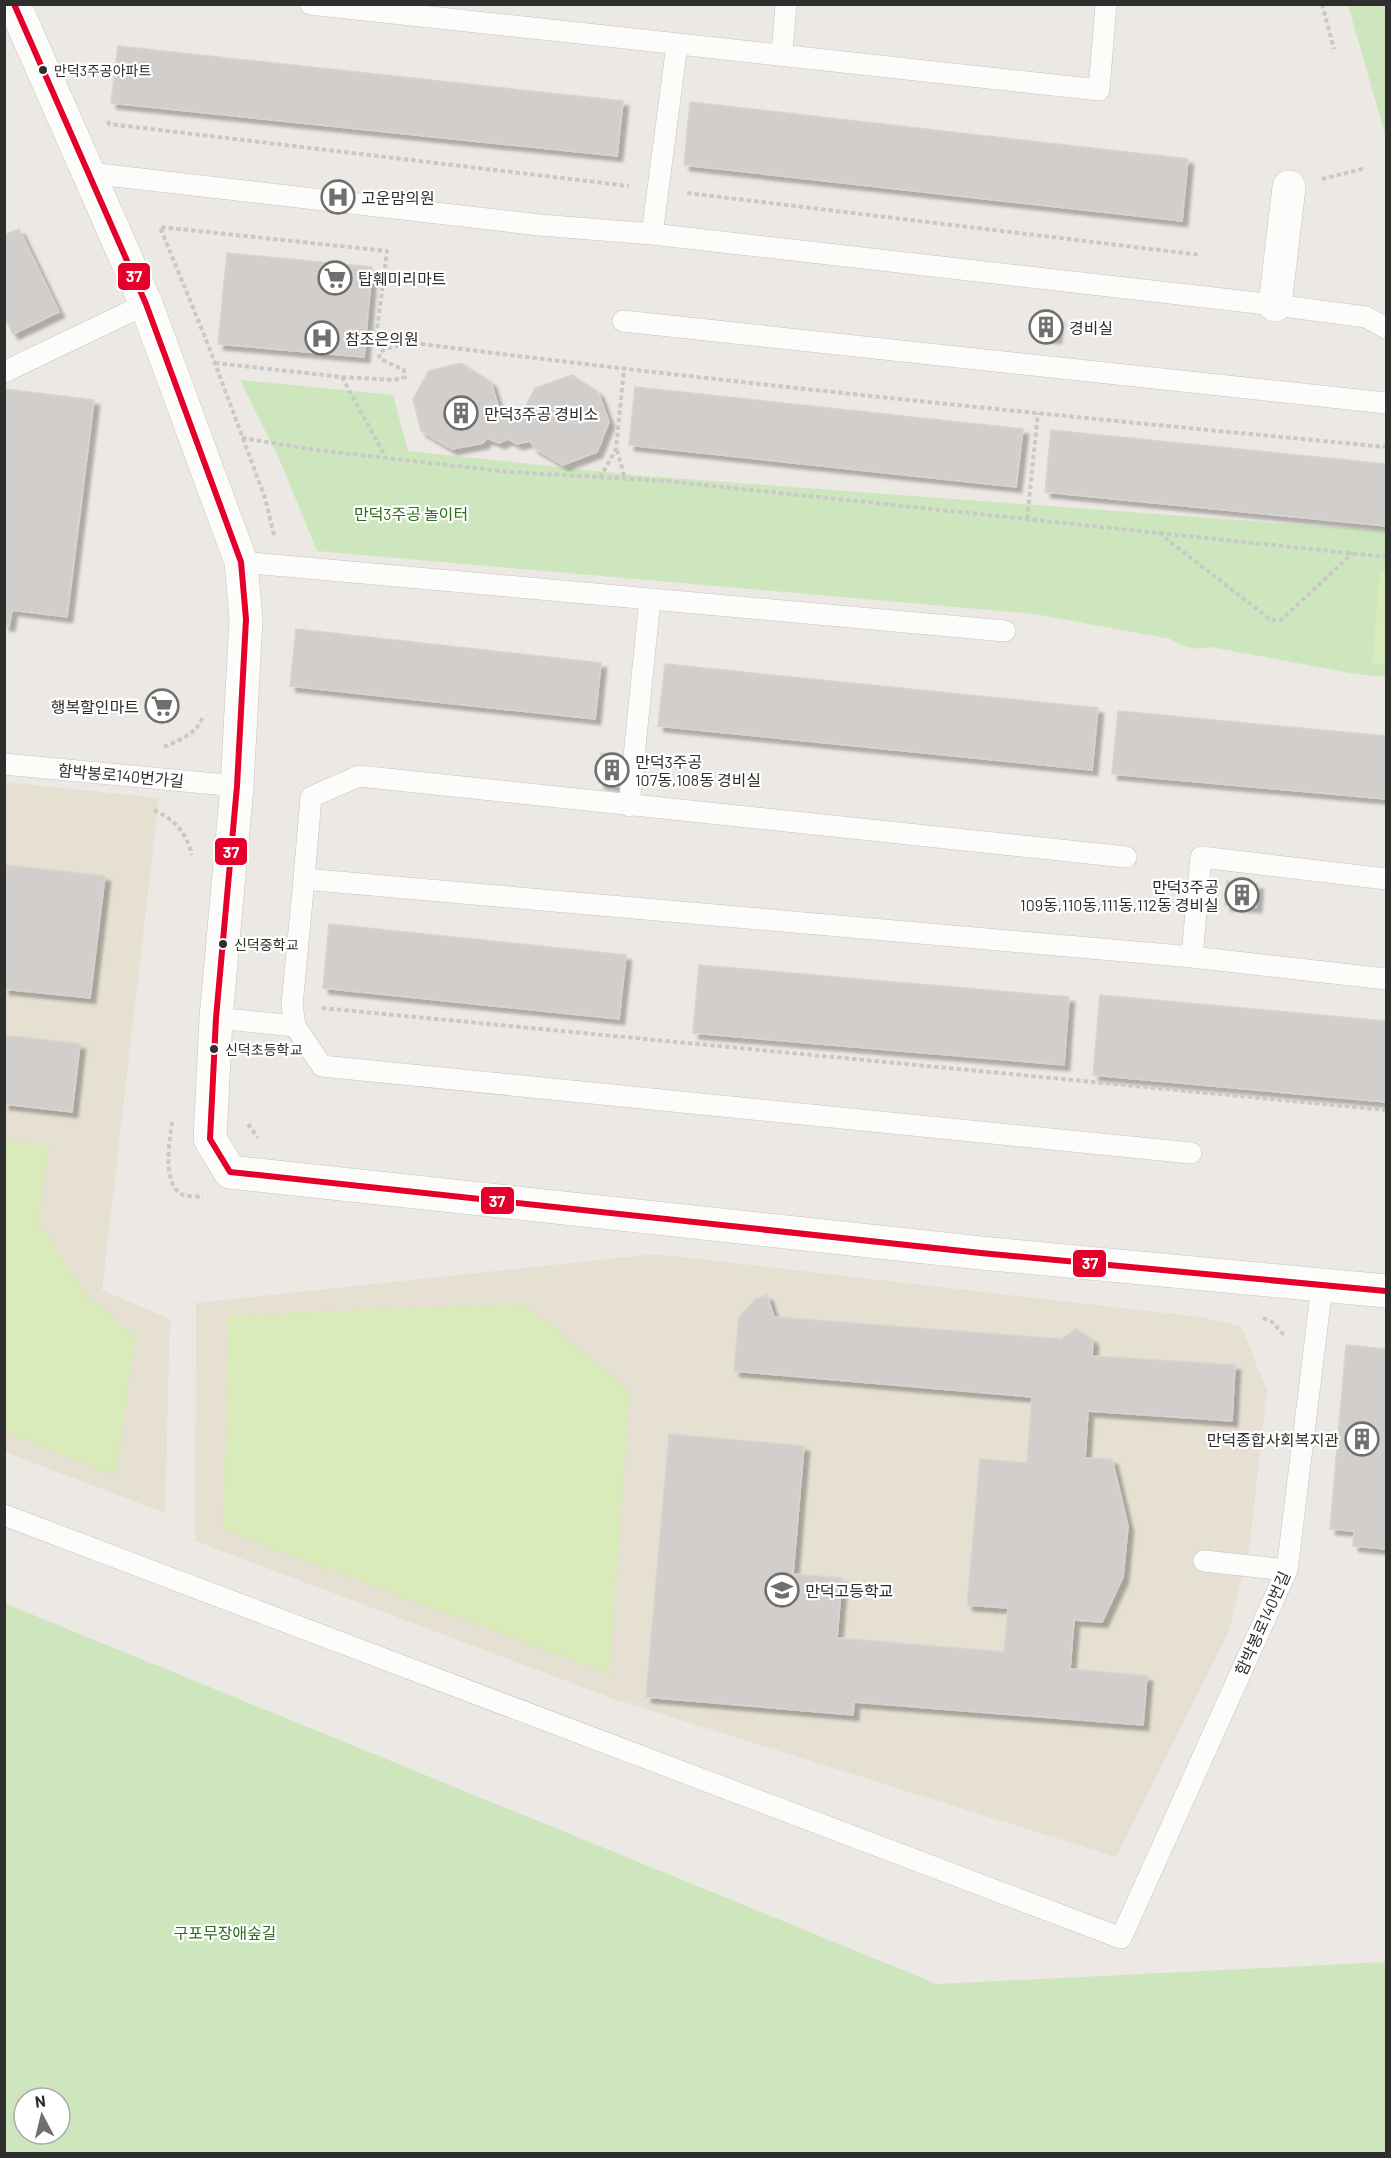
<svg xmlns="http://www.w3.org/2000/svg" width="1391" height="2158" font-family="Barlow,'Noto Sans KR',sans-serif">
	<defs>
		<filter id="shadow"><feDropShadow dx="5.5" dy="5.5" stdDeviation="1.5" flood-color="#0004"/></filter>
	</defs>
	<rect width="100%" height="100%" fill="#ece8e4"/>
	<path fill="#e6e0d3" d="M4 782 159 798 102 1290 170 1319 165 1513 5 1452Z
		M655 1254 1200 1317 1241 1326 1267 1391 1249 1549 1229 1631 1116 1857 617 1700 195 1541 196 1303Z"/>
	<path fill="#cee6be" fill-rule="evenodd" d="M1348 5H1386V138Z
		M240 380 393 395 408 451 645 476 1386 531V677L1356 674 1211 647C1199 651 1180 647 1170 639L1035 614 317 551 281 463Z
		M4 1603 937 1984 1386 1962V2153H5ZM24 2098H60V2134H24Z"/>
	<path fill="#d9eabb" d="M1380 572 1386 573V665L1372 664Z
		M4 1139 49 1146 38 1223 84 1293 135 1336 116 1476 5 1432Z
		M524 1304 630 1391 609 1674 223 1530 228 1315Z"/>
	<path fill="#d1cecb" stroke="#d7d4d0" stroke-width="1.5" filter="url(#shadow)" d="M118 46 623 101 617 156 111 103Z
		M690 102 1188 159 1182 221 684 165Z
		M19 229 59 312 13 334 4 316V235Z
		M227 253 372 267 364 357 218 344Z
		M1037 315 1058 317 1056 338 1035 336Z
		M461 363 491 382 499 409 507 414 515 415 523 411 535 388 572 375 598 392 609 422 597 452 563 465 534 448 530 441 517 444 508 439 499 443 487 438 483 443 452 449 421 431 413 399 429 371Z
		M635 387 1023 429 1016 487 629 445Z
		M4 389 94 400 67 617 12 610 9 626 4 625Z
		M1051 430 1386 464V526L1045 492Z
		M296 629 601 663 595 719 290 686Z
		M665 664 1098 708 1092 770 658 726Z
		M1118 711 1386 736V799L1112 774Z
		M601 753 624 756 622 787 599 783Z
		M4 865 105 876 90 998 4 989Z
		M1227 881 1258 884 1256 907 1225 905Z
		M329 924 626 955 619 1019 323 988Z
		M699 965 1069 997 1064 1065 693 1033Z
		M1100 995 1386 1021V1102L1093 1075Z
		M4 1035 80 1044 72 1112 4 1104Z
		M767 1295 774 1317 1061 1339 1076 1329 1093 1340 1092 1356 1235 1365 1232 1421 1088 1411 1085 1458 1112 1459 1128 1526 1123 1577 1102 1622 1074 1620 1070 1669 1147 1676 1143 1725 854 1702 853 1715 646 1697 669 1434 804 1446 793 1574 842 1578 837 1638 1004 1652 1008 1608 967 1605 980 1459 1027 1463 1032 1397 734 1371 739 1317 756 1299Z
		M1346 1345 1386 1349V1549L1353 1546 1354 1531 1330 1529Z"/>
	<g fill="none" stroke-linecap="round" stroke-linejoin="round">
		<g stroke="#c5c4c5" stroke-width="22">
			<path id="lane" d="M310 4C573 33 836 60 1099 90L1106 4
				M782 53 786 4
				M89 173 540 225 652 234 1275 305 1366 317 1386 328
				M652 234 677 45
				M623 321 1386 403
				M4 372 146 304
				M241 562 1005 631
				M4 764 237 786
				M629 806 650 599
				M1126 857 359 776 311 797 304 879 1192 957 1386 979
				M304 879 292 1005 295 1026 322 1066 1191 1153
				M1192 957 1201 857 1386 879
				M216 1018 295 1026
				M4 1515 1121 1938 1287 1570 1322 1286
				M1204 1561 1287 1570"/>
		</g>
		<g stroke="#c5c4c5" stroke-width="34">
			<path id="street" d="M14 4 146 304 241 562 246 619 237 786 216 1018 210 1139 230 1172 981 1253 1386 1291
				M1275 305 1289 187"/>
		</g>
		<path stroke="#c9c9c8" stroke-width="4" stroke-dasharray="4.5 3" stroke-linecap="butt" d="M1322 4 1334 49
			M108 121 109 124 629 186
			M1322 179 1366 168
			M687 193 1201 255
			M215 363 342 377 386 458
			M342 377 394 380 405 377 404 370 380 359 379 354C388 344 404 346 417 345
			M242 438 316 450 510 472 666 481 1386 557
			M617 450 625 479
			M600 478 616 449 624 369
			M1027 519 1038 413
			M1159 533 1271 620H1281L1353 553
			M274 535 265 498 209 347 160 227 387 251 376 338C712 382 1049 415 1386 447
			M164 747C179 740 197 734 202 718
			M154 810C175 820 186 832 192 855
			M322 1008 1386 1110
			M172 1122C170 1141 161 1184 183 1195 188 1197 197 1196 203 1197
			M248 1124 258 1138
			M1263 1318 1272 1322 1285 1336"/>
		<use href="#lane" stroke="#fcfcfb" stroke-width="21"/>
		<use href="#street" stroke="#fcfcfb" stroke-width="33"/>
		<g stroke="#fff" stroke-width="10">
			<path id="bus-1" d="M14 4 146 304 241 562 246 619 237 786 216 1018 210 1139 230 1172 981 1253 1386 1291"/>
		</g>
		<use href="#bus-1" stroke="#e4002b" stroke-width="6"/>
	</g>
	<defs>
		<g id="hospital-ring" transform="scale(1.725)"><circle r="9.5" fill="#fff" stroke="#706f6e" stroke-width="1.5"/><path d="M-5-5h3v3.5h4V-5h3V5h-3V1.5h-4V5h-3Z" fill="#706f6e"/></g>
		<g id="supermarket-ring" transform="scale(1.725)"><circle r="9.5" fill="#fff" stroke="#706f6e" stroke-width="1.5"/><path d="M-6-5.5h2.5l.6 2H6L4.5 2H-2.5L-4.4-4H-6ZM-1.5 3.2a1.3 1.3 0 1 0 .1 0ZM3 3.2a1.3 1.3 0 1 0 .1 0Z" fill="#706f6e"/></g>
		<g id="building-ring" transform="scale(1.725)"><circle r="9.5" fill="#fff" stroke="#706f6e" stroke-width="1.5"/><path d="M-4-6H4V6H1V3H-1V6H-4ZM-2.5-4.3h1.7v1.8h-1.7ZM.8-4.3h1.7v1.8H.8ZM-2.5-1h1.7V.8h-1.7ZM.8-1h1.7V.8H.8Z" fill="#706f6e"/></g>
		<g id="school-ring" transform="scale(1.725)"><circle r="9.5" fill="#fff" stroke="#706f6e" stroke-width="1.5"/><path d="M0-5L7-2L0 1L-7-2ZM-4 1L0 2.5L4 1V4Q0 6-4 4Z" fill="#706f6e"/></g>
	</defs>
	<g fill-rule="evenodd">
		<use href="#hospital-ring" x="338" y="197"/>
		<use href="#supermarket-ring" x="335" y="278"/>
		<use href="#building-ring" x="1046" y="327"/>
		<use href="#hospital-ring" x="322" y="338"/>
		<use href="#building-ring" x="461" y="413"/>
		<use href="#supermarket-ring" x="162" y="706"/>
		<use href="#building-ring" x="612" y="770"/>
		<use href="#building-ring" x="1242" y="895"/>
		<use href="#building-ring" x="1362" y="1439"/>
		<use href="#school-ring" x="782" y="1590"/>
	</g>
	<g fill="#2e2e2e" stroke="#fff" stroke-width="2">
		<circle cx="43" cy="70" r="5"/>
		<circle cx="223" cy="944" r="5"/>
		<circle cx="214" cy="1049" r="5"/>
	</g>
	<g text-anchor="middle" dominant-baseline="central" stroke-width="4.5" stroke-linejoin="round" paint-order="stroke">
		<g font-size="14" fill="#2e2e2e" stroke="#fff" text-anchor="start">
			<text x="54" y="70">만덕3주공아파트</text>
			<text x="234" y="944">신덕중학교</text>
			<text x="225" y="1049">신덕초등학교</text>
		</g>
		<g font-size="16" fill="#2e2e2e" stroke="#fff" text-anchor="start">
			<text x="361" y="197">고운맘의원</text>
			<text x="358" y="278">탑훼미리마트</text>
			<text x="1069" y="327">경비실</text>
			<text x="345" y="338">참조은의원</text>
			<text x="484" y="413">만덕3주공 경비소</text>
			<text x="139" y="706" text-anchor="end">행복할인마트</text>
			<text x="635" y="761">만덕3주공<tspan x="635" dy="18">107동,108동 경비실</tspan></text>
			<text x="1219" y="886" text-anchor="end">만덕3주공<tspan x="1219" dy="18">109동,110동,111동,112동 경비실</tspan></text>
			<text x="1339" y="1439" text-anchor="end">만덕종합사회복지관</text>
			<text x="805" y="1590">만덕고등학교</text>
		</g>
		<g font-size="16" fill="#2c6e1b" stroke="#fff">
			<text x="411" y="513">만덕3주공 놀이터</text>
			<text x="225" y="1932">구포무장애숲길</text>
		</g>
		<g font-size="16" fill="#2e2e2e" stroke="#fff">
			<text transform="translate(121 775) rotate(5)">함박봉로140번가길</text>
			<text transform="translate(1262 1623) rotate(-66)">함박봉로140번길</text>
		</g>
	</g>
	<g stroke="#fff" stroke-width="2">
		<rect x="117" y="262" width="34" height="29" rx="6" fill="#e4002b"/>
		<rect x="214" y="837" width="34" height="29" rx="6" fill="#e4002b"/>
		<rect x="480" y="1186" width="35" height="29" rx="6" fill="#e4002b"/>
		<rect x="1072" y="1249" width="35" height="29" rx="6" fill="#e4002b"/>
	</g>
	<g font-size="16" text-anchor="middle" font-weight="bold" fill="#fff">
		<text x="134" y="282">37</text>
		<text x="231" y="858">37</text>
		<text x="497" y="1207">37</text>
		<text x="1090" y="1269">37</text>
	</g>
	<rect width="1391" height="2158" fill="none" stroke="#2e2e2e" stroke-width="12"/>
	<g transform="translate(42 2116) rotate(353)"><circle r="28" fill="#ffffff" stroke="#ababab" stroke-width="1.5"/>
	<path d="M0-4.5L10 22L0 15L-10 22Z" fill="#706f6e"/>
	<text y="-9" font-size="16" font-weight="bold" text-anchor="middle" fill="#2e2e2e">N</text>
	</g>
</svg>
